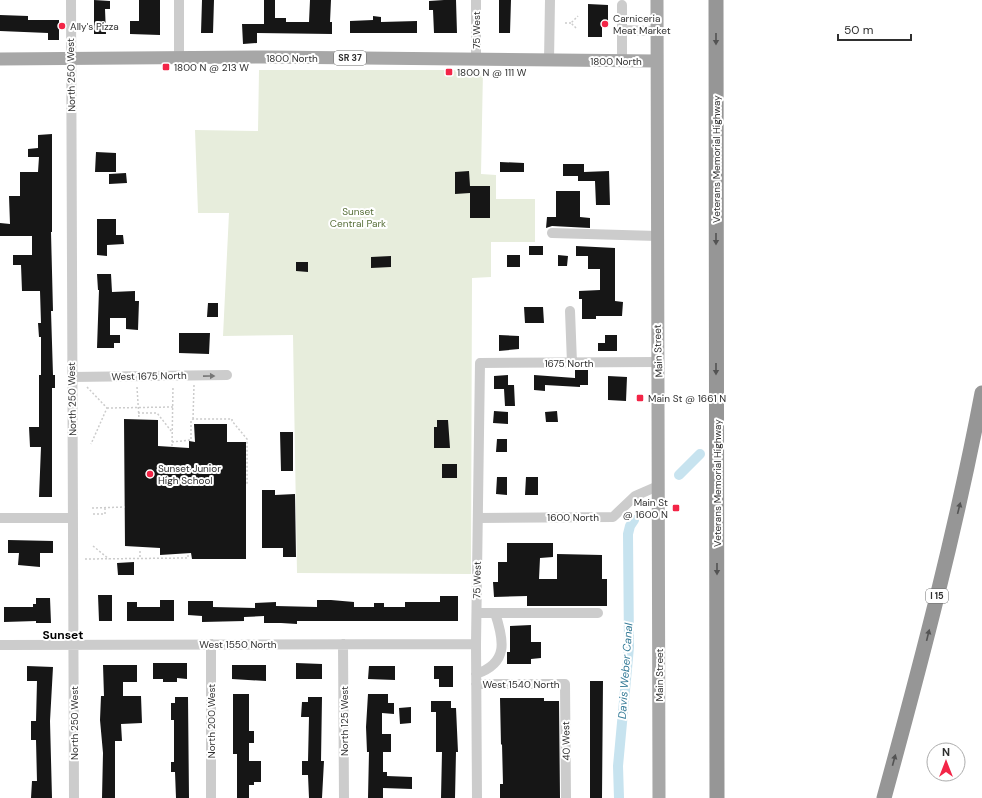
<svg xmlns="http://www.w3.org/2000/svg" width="982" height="798" font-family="'DM Sans',sans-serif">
	<rect width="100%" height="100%" fill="#fff"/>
	<path fill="#e7eddc" d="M259 70H483L481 174 496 175V199H535V242H491V277L472 278 471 574 297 573 293 335 223 336 229 213H198L195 130 258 131Z"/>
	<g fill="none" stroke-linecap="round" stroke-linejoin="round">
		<path stroke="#c7e3ef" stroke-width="10" d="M679 475 700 454
			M619 798 618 766 629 647 628 534 630 526 634 520"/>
	</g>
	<path fill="#161616" d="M94 0 110 1V9H105L106 34H94Z
		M139 0H160V35L130 34V21H139Z
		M202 0H214L213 33H201Z
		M264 0H275V18H286V22H309L310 0H331L330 22H332V34L257 33V43L243 44 242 24H264Z
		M444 0H456L457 33H434L433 10H429V1Z
		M499 0H511L510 33H499Z
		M588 4 608 5V21H602V37H588Z
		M0 15 28 16V20H59V40H48V33L0 31Z
		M373 16 381 17V22L417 21V33H350V21L373 20Z
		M52 134V232H51L53 311H51L53 375H55V388H52V497H39L41 447H30L29 427H39V375H41V337H39L38 323H41L40 291H22L21 265H13V255H32V236H0V223L10 224 9 196H20V172H38L39 157H28V149L38 148V135Z
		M96 152 116 153V172H95Z
		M500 162 524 163V172H500Z
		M563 164H584V172L609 171 610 205H596L595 181H578V176H563Z
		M469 171 470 186H490V218H470V193L455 194V172Z
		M126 173 127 183 109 184V174Z
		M556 191H580V217L590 218V228L552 226 546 228 547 217H556Z
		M97 219H116V235H123L124 244 107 245V256L97 255Z
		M529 246H543V255H529Z
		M576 246 615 248V301L623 302 622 316H596V319H582V299H579V291L600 290V269H588V256H576Z
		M507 255H520V267H507Z
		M558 255 568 256 567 266H558Z
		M391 256V267L371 268V257Z
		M296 262H308V272L296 271Z
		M97 274H111L112 292 135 291V301H139L138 330 126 329V318H110V335H120V343H114V348H97L99 290H98Z
		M208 303H218V317H207Z
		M524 307H543L544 323H525Z
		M179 333H210L209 354 179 353Z
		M499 335 519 336V349L499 351Z
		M605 335H617V351H598V343H605Z
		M575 370H588V385H580V387L545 385V391L534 390V375L575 378Z
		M508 375V385H514L515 406H505L504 389H494V376Z
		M608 376 627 377 626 401 608 400Z
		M494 411 508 412V424L493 423Z
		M557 411 558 422H546L545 412Z
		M124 419 158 420V446L189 448V441L195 442 194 424H227V442H246V559H192L191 553 160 555V548L125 546Z
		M437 420H448L450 448H434V427H437Z
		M280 432H293V471H281Z
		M497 439H507V452H496Z
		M442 464H457V478H442Z
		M497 477H507V495L496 494Z
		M526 477H538V495H525Z
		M262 490H275V495L295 494 296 557H283V548H262Z
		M8 540 53 541V553H40V567L18 565 19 553H8Z
		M507 543H553V557L540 558 539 579H557V554L602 555V579H607V606H527V596L494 597 493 582H498V562H507Z
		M134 562V575H118L117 563Z
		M98 595H112V621H99Z
		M440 596H458V621H297V624L281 623H264V616L244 617V621L202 622V616L188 615V601H213V607L255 608V603L276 602V606L317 607V600H331L354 602V607H374V603H384V607H405V602H440Z
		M36 598H50L51 623H36V621L4 622V607H33V604H36Z
		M160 600H174V621H127V602H137V607H160Z
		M531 625V642H541V658L531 659V664H507V652H510V626Z
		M153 663H187V679L177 678V682H163V679H153Z
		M296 663 322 664V679H296Z
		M103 665H137V682H123V696H141L142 723 121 724 122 741H115V798H102L103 753 100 720 101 696H104Z
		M232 665H266V681L232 679Z
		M27 666 53 667 50 721 52 798H31L32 781H37L36 740H31V721H36L37 681H27Z
		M369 666H395V680L368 679Z
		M434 666H453V687H439V679H434Z
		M590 681H603L602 798H590Z
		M233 694H249V731H254V743H249V761H261V782H254V785H249V798H237V754H233Z
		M368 694H388V703H394V714L382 713V734H391V752H383V772H387V776L412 777V789L383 788V798H368L369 752H367L366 727Z
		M175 697H188L189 798H176L175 772H171V762H174V720H171V703H175Z
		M308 697H322L321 761H324L322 798H309L308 775H302V761H308L309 717H301L302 702H308Z
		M500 698H544V701H559L560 798H500V784H503L502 744 501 745Z
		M431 701H451V708H456L458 752H456L455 798H441L442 752H436V712H431Z
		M411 707V723L400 724 399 708Z"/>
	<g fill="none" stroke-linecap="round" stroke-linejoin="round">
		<path stroke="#ccc" stroke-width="1.5" stroke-dasharray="2 2" stroke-linecap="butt" d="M565 23H571
			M576 28 571 23 578 16
			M459 73V72
			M87 387 107 408 91 444
			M137 387 139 419
			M107 408 173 407
			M138 413H157L172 432
			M193 419 194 385
			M172 442 191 440V421L193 419H232V421L247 439V484
			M172 446 173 386
			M92 508 125 507
			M93 514H105V508
			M93 546 109 559
			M140 551V558
			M85 559 188 558V553"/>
		<path stroke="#ccc" stroke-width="10" d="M71 0 74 798
			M476 0V59
			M622 5V61
			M622 30 657 31
			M179 58V0
			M549 61 550 0
			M552 233 657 236
			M570 311 572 363
			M72 377 227 375
			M0 518H73
			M478 518 613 517 635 496 658 486
			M477 613H598
			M343 644 344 798
			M0 645 476 644
			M476 674C509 663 504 640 495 613
			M476 684H565L566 798
			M211 798V644
			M477 798 476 644 480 363 658 362"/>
		<path stroke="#a7a7a7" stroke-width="13" d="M657 0 659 798
			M0 59 264 57 656 61"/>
		<path stroke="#969696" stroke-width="15" d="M716 0 717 798
			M884 798C921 663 956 530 982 393"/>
	</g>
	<defs><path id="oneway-solid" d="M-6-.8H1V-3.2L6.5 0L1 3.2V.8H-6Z"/></defs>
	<g fill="#535353">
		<use href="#oneway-solid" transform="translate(716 39) rotate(90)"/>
		<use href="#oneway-solid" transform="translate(716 239) rotate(90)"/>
		<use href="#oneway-solid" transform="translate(716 369) rotate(90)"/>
		<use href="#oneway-solid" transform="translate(959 508) rotate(-76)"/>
		<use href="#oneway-solid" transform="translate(717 569) rotate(90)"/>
		<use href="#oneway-solid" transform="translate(928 635) rotate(-76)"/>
		<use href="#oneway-solid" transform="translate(894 760) rotate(-75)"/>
	</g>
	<use fill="#767676" href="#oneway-solid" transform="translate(209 376) rotate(-1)"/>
	<g fill="#f32547" stroke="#fff" stroke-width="1.5">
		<circle cx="605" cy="24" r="4"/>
		<circle cx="62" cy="26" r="4"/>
		<rect x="162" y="63" width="8" height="8" rx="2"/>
		<rect x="445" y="68" width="8" height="8" rx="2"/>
		<rect x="636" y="394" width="8" height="8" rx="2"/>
		<circle cx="150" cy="474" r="4"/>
		<rect x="672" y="504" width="8" height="8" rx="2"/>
	</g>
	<g text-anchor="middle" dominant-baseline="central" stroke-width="4" stroke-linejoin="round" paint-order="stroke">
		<g fill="#fff" stroke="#6d6d6d" stroke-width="1">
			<rect x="334" y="51" width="32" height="14" rx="3"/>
			<rect x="926" y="589" width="22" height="14" rx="3"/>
		</g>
		<g font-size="9" font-weight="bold" fill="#2f2f2f">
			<text x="350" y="58">SR 37</text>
			<text x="937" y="596">I 15</text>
		</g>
		<g font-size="10" fill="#2f2f2f" stroke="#fff" text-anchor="start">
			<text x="613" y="18">Carniceria<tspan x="613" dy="12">Meat Market</tspan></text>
			<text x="70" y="26">Ally's Pizza</text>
			<text x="174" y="67">1800 N @ 213 W</text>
			<text x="457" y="72">1800 N @ 111 W</text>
			<text x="648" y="398">Main St @ 1661 N</text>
			<text x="158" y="468">Sunset Junior<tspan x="158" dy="12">High School</tspan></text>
			<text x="668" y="502" text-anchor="end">Main St<tspan x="668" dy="12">@ 1600 N</tspan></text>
		</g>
		<g font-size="10" fill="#2f2f2f" stroke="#fff">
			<text transform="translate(476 30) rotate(-90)">75 West</text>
			<text x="292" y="58">1800 North</text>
			<text x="616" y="61">1800 North</text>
			<text transform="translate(71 75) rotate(-91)">North 250 West</text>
			<text transform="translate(716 159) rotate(-90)">Veterans Memorial Highway</text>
			<text transform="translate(658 351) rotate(-92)">Main Street</text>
			<text x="569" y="363">1675 North</text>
			<text transform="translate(149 376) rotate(-1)">West 1675 North</text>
			<text transform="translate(72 399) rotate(-91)">North 250 West</text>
			<text transform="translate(717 483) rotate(-90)">Veterans Memorial Highway</text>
			<text x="573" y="517">1600 North</text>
			<text transform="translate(477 580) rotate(-89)">75 West</text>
			<text x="238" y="644">West 1550 North</text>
			<text transform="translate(659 675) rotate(-90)">Main Street</text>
			<text x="521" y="684">West 1540 North</text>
			<text transform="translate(211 721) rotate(-90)">North 200 West</text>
			<text transform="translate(344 721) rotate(-90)">North 125 West</text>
			<text transform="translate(74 723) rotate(-90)">North 250 West</text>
			<text transform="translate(566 741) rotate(-91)">40 West</text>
		</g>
		<g font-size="10" fill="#576f39" stroke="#fff">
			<text x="358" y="211">Sunset<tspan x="358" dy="12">Central Park</tspan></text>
		</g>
		<g font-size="11" font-style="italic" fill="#367c98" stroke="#fff">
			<text transform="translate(625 671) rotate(-86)">Davis Weber Canal</text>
		</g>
		<g font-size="12" font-weight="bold" fill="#000" stroke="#fff">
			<text x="63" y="635">Sunset</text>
		</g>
	</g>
	<g transform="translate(946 762)"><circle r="19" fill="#ffffff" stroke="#acacac"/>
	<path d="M0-3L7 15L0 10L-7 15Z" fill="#f32547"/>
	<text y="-6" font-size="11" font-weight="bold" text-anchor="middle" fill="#2f2f2f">N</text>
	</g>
	<path d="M838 34v6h73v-6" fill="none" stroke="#2f2f2f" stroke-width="2"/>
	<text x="844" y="34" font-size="12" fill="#2f2f2f" stroke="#ffffff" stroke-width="3" paint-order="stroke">50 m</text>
</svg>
